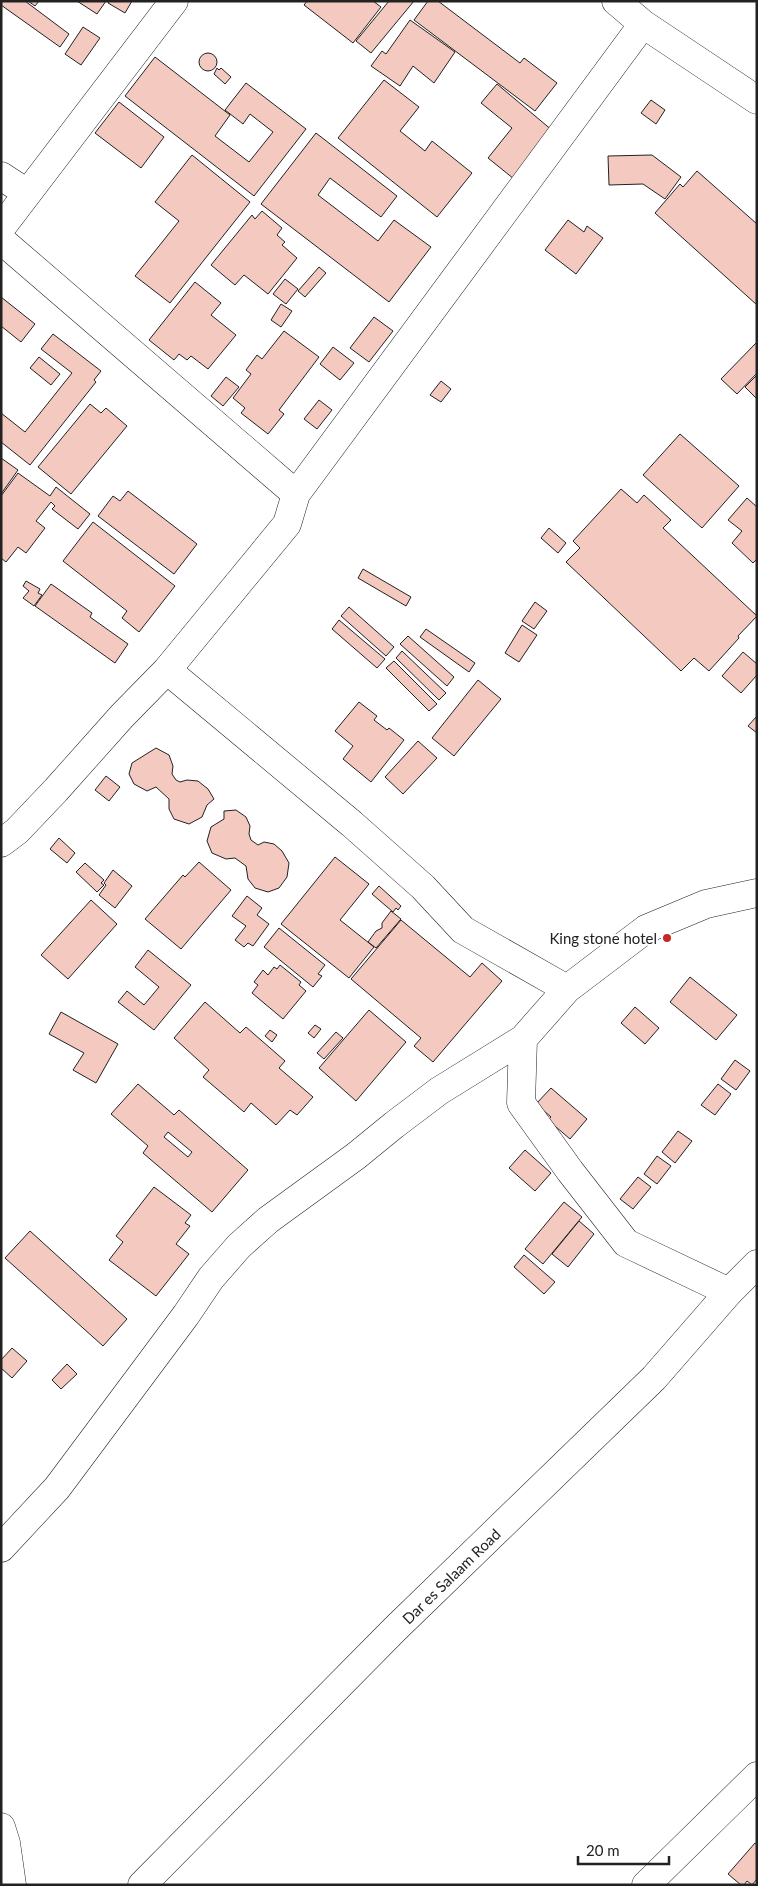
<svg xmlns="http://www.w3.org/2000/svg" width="758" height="1886" font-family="Lato,sans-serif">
	<rect width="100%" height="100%" fill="#fff"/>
	<path fill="#f3c9c0" stroke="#222" fill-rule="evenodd" d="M1 1H25L69 34 60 47 1 5Z
		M28 1H39L35 6Z
		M77 1H106L97 14Z
		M109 1H132L125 13 108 3Z
		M307 1H373L381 7 353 43 304 5Z
		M389 1H414L371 53 356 41Z
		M428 1H438L520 63 524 58 557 83 535 111 414 20Z
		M410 20 455 52 434 83 413 66 400 86 371 66 382 51 386 54Z
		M83 27 100 38 81 65 65 54Z
		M199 62a9 9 0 1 1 18 0a9 9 0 1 1-18 0Z
		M155 57 230 115 215 136 249 162 273 132 250 114 243 124 225 110 246 83 306 129 254 196 125 96Z
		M217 68 219 70 221 68 231 77 225 84 214 74Z
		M384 80 419 107 400 131 425 151 432 141 472 173 437 217 338 138Z
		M497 84 553 131 514 179 488 158 512 128 481 103Z
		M651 100 665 110 656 124 641 113Z
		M119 102 164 137 141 168 95 133Z
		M316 133 397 196 381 217 330 178 318 195 378 241 394 220 431 247 389 302 261 204Z
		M192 155 250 202 170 303 135 276 179 221 155 202Z
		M652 155 681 177 665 199 643 184 609 185 608 156Z
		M697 171 757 224V305L655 213 680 184 683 187Z
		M262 211 282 228 277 235 285 242 282 245 297 258 268 294 244 275 235 285 211 265 252 215 255 219Z
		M568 220 584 232 587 226 603 238 576 274 545 250Z
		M319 267 326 273 305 297 298 291Z
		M285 279 298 289 286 304 273 294Z
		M195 282 221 303 211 315 236 335 208 369 191 356 187 360 179 354 174 360 149 340Z
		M1 297 35 324 21 342 1 326Z
		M281 304 292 311 281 327 271 320Z
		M374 317 393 331 369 362 350 348Z
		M284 331 319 357 279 410 284 414 268 434 241 413 245 408 233 398 251 374 246 370 257 355 262 359Z
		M53 334 101 371 94 380 96 382 30 465 1 442V413L25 432 72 373 41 349Z
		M757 342V373L737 394 721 379Z
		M333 347 354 363 340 380 320 364Z
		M39 357 60 374 51 385 30 368Z
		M757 375V399L745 387Z
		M226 377 239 387 223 406 211 396Z
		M441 381 451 389 441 402 430 395Z
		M319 400 332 410 317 429 304 419Z
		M90 404 101 413 106 408 127 426 71 494 38 467Z
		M680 434 739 486 702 528 643 475Z
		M1 458 18 470 1 494Z
		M18 473 50 496 56 487 90 514 78 529 52 509 55 506 51 502 36 521 45 528 26 553 18 547 6 562 1 558V496Z
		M621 489 637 503 644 495 671 520 663 528 757 616 738 636 739 638 709 671 694 658 681 671 566 562 580 548 573 541Z
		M128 491 197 544 174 574 98 516 113 496 120 501Z
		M747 498 757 507V559L753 563 732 543 742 531 728 520Z
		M93 522 175 586 139 632 122 618 127 611 63 561Z
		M549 528 566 543 558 553 541 538Z
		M363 569 411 597 406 606 358 578Z
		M26 581 40 589 38 593 42 595 34 606 23 598 29 591 23 586Z
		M51 584 92 613 90 617 128 644 115 663 35 606Z
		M535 602 547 611 534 629 522 621Z
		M349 607 394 647 386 656 341 616Z
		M339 620 385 659 377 668 332 629Z
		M522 625 537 635 519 662 505 653Z
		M426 629 475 663 469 672 420 637Z
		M408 636 454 677 447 686 400 644Z
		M402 651 446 693 439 700 396 658Z
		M743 652 757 664V675L741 693 722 676Z
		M394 661 437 704 429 711 386 668Z
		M478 680 501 699 454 756 432 738Z
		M359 702 377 716 374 720 387 730 389 728 404 740 371 782 343 759 353 746 335 731Z
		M757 716V733L748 726Z
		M418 741 437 758 403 794 385 777Z
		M156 748 169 755 173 766 172 774 176 780 180 782 187 780 198 781 208 789 214 799 207 805 202 817 189 824 174 819 169 809V799L156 787 147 791 134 784 129 774 132 763Z
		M106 776 120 787 109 801 95 790Z
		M236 810 246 817 250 826 249 834 251 840 258 845 264 842 274 844 282 851 289 863 287 877 279 888 268 892 255 888 248 879 246 866 235 858 226 859 212 853 207 841 211 827 224 819V811Z
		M59 838 75 853 67 863 50 849Z
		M335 857 369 884 340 920 374 947 349 978 281 924Z
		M199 862 231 890 181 949 145 919 183 875 185 877Z
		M85 863 104 880 101 883 104 885 97 892 76 872Z
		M113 870 132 886 115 908 99 895 106 885 104 883Z
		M379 886 401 906 398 910 396 908 393 912 372 894Z
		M247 896 262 908 257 915 269 924 253 946 248 943 244 947 235 940 246 926 232 916Z
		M91 900 117 924 68 979 41 955Z
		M391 911 401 919 376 948 368 942 376 931 382 928V923Z
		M401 920 470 977 482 963 502 981 433 1062 414 1046 421 1038 351 979Z
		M279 928 325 965 318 974 322 976 313 987 264 947Z
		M148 950 191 985 154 1030 118 1002 127 991 144 1005 159 987 135 967Z
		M280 965 301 982 299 985 306 991 283 1019 252 993 258 985 254 982 263 970 268 975 274 967 277 969Z
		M690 977 737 1015 716 1040 670 1002Z
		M205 1002 240 1033 246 1027 285 1061 279 1068 313 1097 297 1115 290 1110 276 1125 251 1103 244 1112 203 1077 209 1070 174 1038Z
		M635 1007 659 1028 645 1044 621 1023Z
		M369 1010 406 1042 356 1101 319 1068Z
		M61 1012 118 1044 96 1083 73 1070 84 1053 49 1034Z
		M315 1025 321 1029 314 1038 308 1033Z
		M270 1030 277 1035 272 1042 265 1036Z
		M336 1032 343 1038 324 1059 317 1053Z
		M735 1060 750 1071 736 1090 721 1079Z
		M138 1084 174 1115 179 1110 248 1170 212 1212 143 1153 148 1146 111 1114ZM168 1132 192 1152 188 1157 164 1137Z
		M718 1084 731 1094 715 1115 701 1105Z
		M551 1088 587 1119 570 1139 548 1120 551 1117 536 1104Z
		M678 1131 692 1141 675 1163 662 1152Z
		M525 1150 551 1173 535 1191 509 1168Z
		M657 1156 671 1166 657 1184 644 1174Z
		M638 1177 651 1187 633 1209 620 1199Z
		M154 1187 191 1215 185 1223 190 1226 176 1244 189 1254 156 1296 109 1260 123 1242 116 1236Z
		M564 1202 582 1217 543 1264 525 1249Z
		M579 1221 594 1234 568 1267 552 1254Z
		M30 1231 127 1319 103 1346 5 1258Z
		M524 1255 555 1282 544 1294 514 1267Z
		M12 1348 27 1361 12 1378 1 1368V1360Z
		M67 1364 77 1374 61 1389 52 1380Z
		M755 1843 757 1844V1879L752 1885 747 1881 744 1885H741L728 1874Z"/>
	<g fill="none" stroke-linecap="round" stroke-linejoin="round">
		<g stroke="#222" stroke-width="29">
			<path id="minor" d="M616 1 643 24 757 100
				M1 176 27 193
				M1 228 174 1
				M1 240 296 494
				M167 670 352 824 423 887 463 930 567 989
				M1 843 17 831 56 790 122 716 167 670 287 524 296 494 643 24
				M729 1292 626 1243 570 1171 521 1103 523 1039 567 989 646 929 706 904 757 893
				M1 1548 57 1488 186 1315 211 1278 239 1246 268 1220 356 1156 394 1125 439 1091 523 1039
				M1 1827 6 1843 12 1885
				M646 1885 757 1776"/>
		</g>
		<g stroke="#222" stroke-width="29">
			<path id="highway" d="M142 1885 395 1629 654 1378 729 1292 757 1264"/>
		</g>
		<use href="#minor" stroke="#fff" stroke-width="28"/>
		<use href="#highway" stroke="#fff" stroke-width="28"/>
	</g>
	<circle fill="#c62828" stroke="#fff" stroke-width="2" cx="667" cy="938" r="5"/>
	<g text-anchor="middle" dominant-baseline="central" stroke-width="4" stroke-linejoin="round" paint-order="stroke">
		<g font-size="15" fill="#222" stroke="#fff" text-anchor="end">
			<text x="657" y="938">King stone hotel</text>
		</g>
		<g font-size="15" fill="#222" stroke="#fff">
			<text transform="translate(451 1576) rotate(-44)">Dar es Salaam Road</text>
		</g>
	</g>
	<rect width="758" height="1886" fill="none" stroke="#222222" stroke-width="5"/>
	<path d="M578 1856v8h91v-8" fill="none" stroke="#222222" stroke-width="2.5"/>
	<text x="586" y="1856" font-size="15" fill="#222222" stroke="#ffffff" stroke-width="4" paint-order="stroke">20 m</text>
</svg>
